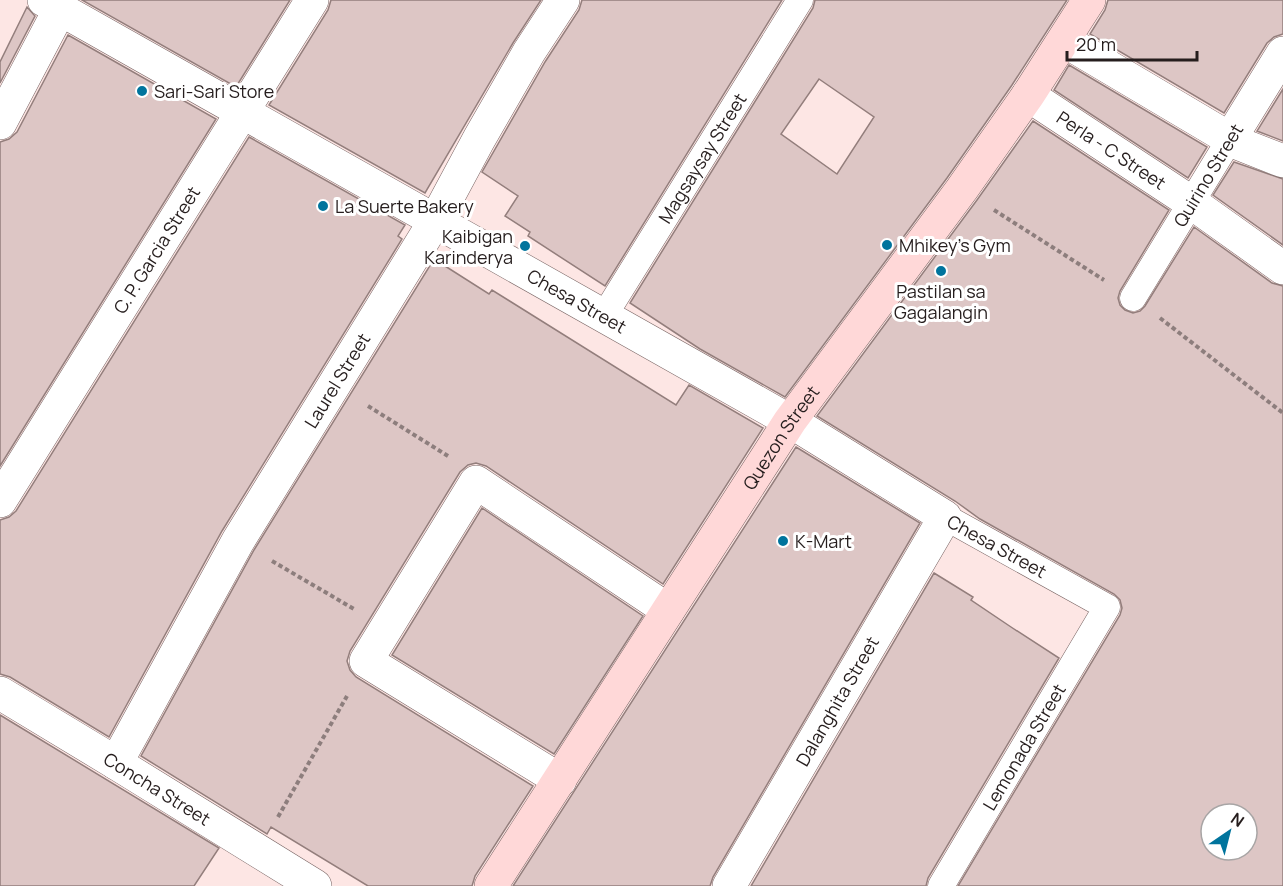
<svg xmlns="http://www.w3.org/2000/svg" width="1283" height="886" font-family="Manrope,sans-serif">
	<rect width="100%" height="100%" fill="#fde6e4"/>
	<path fill="#ddc6c5" stroke="#937e7c" stroke-width="1.5" fill-rule="evenodd" d="M82 0H290L236 87Z
		M331 0H541L513 43 425 193 269 105 328 10Z
		M582 0H782L605 286 528 236 530 232 505 216 518 196 482 172 545 62 579 10Z
		M815 0H1067L1012 85 947 178 785 397 700 349 630 303 813 8ZM819 79 874 117 837 174 781 134Z
		M1108 0H1283V34L1274 37 1267 43 1224 113 1090 34 1105 10Z
		M27 7 35 16 0 83V62Z
		M68 35 216 119 0 466V142L9 139 17 132Z
		M1069 65 1207 147 1188 178 1054 90Z
		M1283 89V141L1257 131Z
		M1033 121 1169 210 1120 291 1118 298 1120 305 1125 310 1133 313 1140 311 1145 306 1194 227 1272 283 1283 286V886H958L1120 615 1122 608 1120 600 1114 594 980 519 955 501 817 416 977 200ZM1211 814H1247V850H1211Z
		M249 137 405 225 398 236 402 239 222 531 109 737 10 677 0 674V520L9 517 16 511Z
		M1234 162 1283 179V245L1213 195Z
		M434 259 489 294 492 290 676 405 689 385 763 428 663 584 486 466 476 463 468 465 460 472 350 651 347 661 350 670 356 677 533 786 475 876 472 886H368L271 827 267 834 141 756 254 550Z
		M796 447 920 523 713 877 710 886H513Z
		M482 508 643 616 554 754 392 655Z
		M934 573 973 597 971 600 1011 627 1059 658 928 878 926 886H751Z
		M0 715 219 848 194 886H0Z"/>
	<g fill="none" stroke-linecap="round" stroke-linejoin="round">
		<g stroke="#786463" stroke-width="27">
			<g id="lane">
				<path d="M1133 298 1230 139"/>
				<path id="s1" d="M604 316 800 0"/>
				<path id="s2" d="M941 886 1107 607 945 517"/>
			</g>
		</g>
		<g stroke="#786463" stroke-width="34">
			<g id="street">
				<path id="s3" d="M44 0 790 421 945 517 729 886"/>
				<path d="M1065 41 1237 143 1283 161"/>
				<path id="s4" d="M1028 95 1192 203 1283 268"/>
				<path d="M0 123 60 9"/>
				<path d="M1230 139 1283 53"/>
				<path id="s5" d="M0 501 312 0"/>
				<path id="s6" d="M0 693 116 763 315 886"/>
				<path id="s7" d="M116 763 238 541 435 221 479 139 529 52 563 0"/>
				<path d="M560 780 366 661 476 482 668 610"/>
			</g>
		</g>
		<g stroke="#786463" stroke-width="34">
			<g id="secondary">
				<path id="s8" d="M491 886 790 421 962 189 1028 95 1089 0"/>
			</g>
		</g>
		<path stroke="#8d7e7d" stroke-width="4" stroke-dasharray="4.5 3" stroke-linecap="butt" d="M994 210 1104 280
			M1160 318 1283 413
			M368 406 448 456
			M272 561 354 609
			M278 817 347 696"/>
		<use href="#lane" stroke="#fff" stroke-width="26"/>
		<use href="#street" stroke="#fff" stroke-width="33"/>
		<use href="#secondary" stroke="#ffd8d8" stroke-width="33"/>
	</g>
	<g fill="#00749d" stroke="#fff" stroke-width="2">
		<circle cx="142" cy="91" r="6"/>
		<circle cx="323" cy="206" r="6"/>
		<circle cx="887" cy="245" r="6"/>
		<circle cx="525" cy="246" r="6"/>
		<circle cx="941" cy="271" r="6"/>
		<circle cx="783" cy="541" r="6"/>
	</g>
	<g text-anchor="middle" dominant-baseline="central" stroke-width="6" stroke-linejoin="round" paint-order="stroke">
		<g font-size="18" fill="#251d1d" stroke="#fff" text-anchor="start">
			<text x="154" y="91">Sari-Sari Store</text>
			<text x="335" y="206">La Suerte Bakery</text>
			<text x="513" y="236" text-anchor="end">Kaibigan<tspan x="513" dy="21">Karinderya</tspan></text>
			<text x="899" y="245">Mhikey's Gym</text>
			<text x="941" y="291" text-anchor="middle">Pastilan sa<tspan x="941" dy="21">Gagalangin</tspan></text>
			<text x="795" y="541">K-Mart</text>
		</g>
		<g font-size="18" fill="#251d1d" stroke="#fff">
			<text stroke="none"><textPath href="#s4" startOffset="100">Perla - C Street</textPath></text>
			<text stroke="none"><textPath href="#s1" startOffset="186">Magsaysay Street</textPath></text>
			<text transform="translate(1208 175) rotate(-59)">Quirino Street</text>
			<text stroke="none"><textPath href="#s5" startOffset="296">C. P. Garcia Street</textPath></text>
			<text stroke="none"><textPath href="#s3" startOffset="612">Chesa Street</textPath></text>
			<text stroke="none"><textPath href="#s7" startOffset="442">Laurel Street</textPath></text>
			<text stroke="none"><textPath href="#s8" startOffset="534">Quezon Street</textPath></text>
			<text transform="translate(997 546) rotate(29)">Chesa Street</text>
			<text transform="translate(837 701) rotate(-60)">Dalanghita Street</text>
			<text stroke="none"><textPath href="#s2" startOffset="162">Lemonada Street</textPath></text>
			<text stroke="none"><textPath href="#s6" startOffset="184">Concha Street</textPath></text>
		</g>
	</g>
	<g transform="translate(1229 832) rotate(35)"><circle r="28" fill="#ffffff" stroke="#a8a5a5" stroke-width="1.5"/>
	<path d="M0-4.5L10 22L0 15L-10 22Z" fill="#00749d"/>
	<text y="-9" font-size="16" font-weight="bold" text-anchor="middle" fill="#251d1d">N</text>
	</g>
	<path d="M1067 51v9h130v-9" fill="none" stroke="#251d1d" stroke-width="3"/>
	<text x="1076" y="51" font-size="18" fill="#251d1d" stroke="#ffffff" stroke-width="4.5" paint-order="stroke">20 m</text>
</svg>
